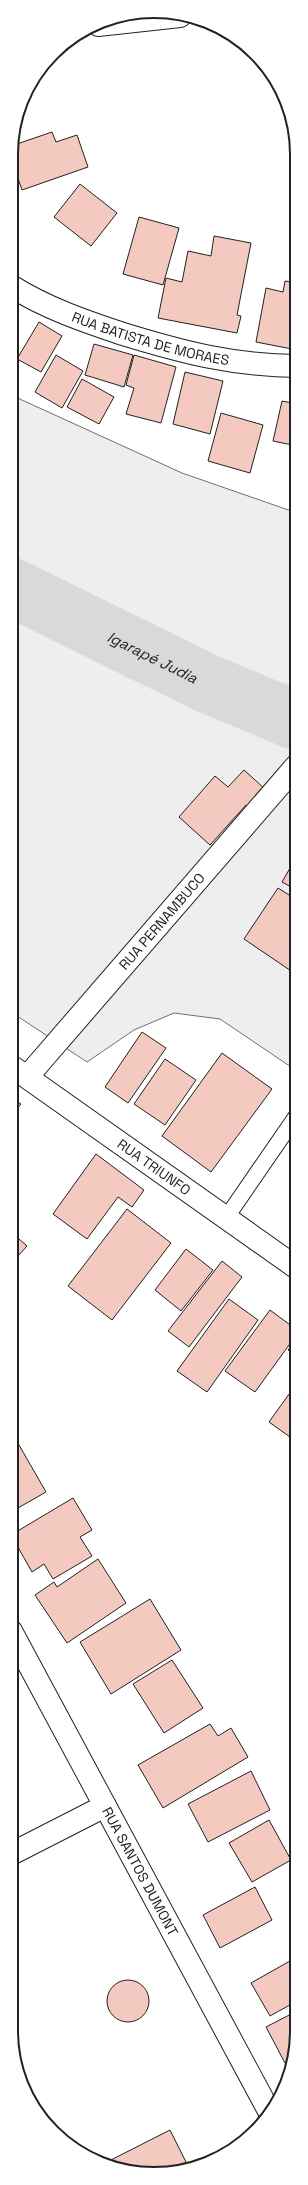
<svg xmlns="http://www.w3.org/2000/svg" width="308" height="2185" font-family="'Space Grotesk',sans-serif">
	<rect width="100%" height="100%" fill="#fff"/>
	<path fill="#eee" stroke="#6f6f6f" d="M11 395 182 473 297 513V1071L220 1019 174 1013 134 1030 87 1062 11 1012Z"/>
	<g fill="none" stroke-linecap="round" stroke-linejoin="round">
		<path stroke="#d9d9d9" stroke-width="59" id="s1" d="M11 587 206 683 297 721"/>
	</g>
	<path fill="#f3c9c0" stroke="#222" d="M52 132 56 142 77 135 88 167 22 190 11 158V146Z
		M80 184 117 213 91 246 54 217Z
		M139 217 179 228 163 285 123 274Z
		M214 236 251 243 237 315 241 316 237 333 158 318 166 278 182 282 188 251 211 256Z
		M285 281 297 283V350L256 342 266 288 283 292Z
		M39 322 62 336 41 372 17 359Z
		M94 344 133 355 124 387 85 375Z
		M56 355 83 371 62 408 35 392Z
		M134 355 176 367 161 423 126 414 134 388 126 385Z
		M185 372 223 381 210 434 173 424Z
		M82 379 114 397 99 424 67 407Z
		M282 401 297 404V446L273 441Z
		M221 413 263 425 250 473 208 461Z
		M244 770 265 789 249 808 246 805 210 845 179 817 215 776 228 787Z
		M297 856V890L282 882Z
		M278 888 297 900V975L244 939Z
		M142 1032 166 1048 128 1103 105 1087Z
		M222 1053 272 1089 211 1172 162 1136Z
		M165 1059 196 1080 165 1125 134 1104Z
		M11 1097 21 1104 11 1116Z
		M96 1154 144 1190 132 1207 118 1197 87 1239 53 1214Z
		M127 1209 171 1243 112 1320 68 1286Z
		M11 1232 27 1246 11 1264Z
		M186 1249 213 1270 181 1311 155 1290Z
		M222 1261 242 1277 189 1347 168 1331Z
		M229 1299 258 1320 207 1392 177 1371Z
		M270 1310 297 1330V1334L255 1392 225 1371Z
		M297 1339V1357L288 1350Z
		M297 1383V1442L269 1422Z
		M11 1431 46 1492 11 1512Z
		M73 1498 92 1530 80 1537 92 1556 53 1579 44 1564 32 1572 11 1535Z
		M98 1559 126 1603 67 1643 35 1595 54 1582 57 1587Z
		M150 1599 181 1650 111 1694 80 1642Z
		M172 1660 203 1708 164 1733 133 1684Z
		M210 1724 218 1736 231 1728 248 1757 163 1808 138 1765Z
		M251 1771 270 1810 208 1842 188 1804Z
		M269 1820 291 1860 252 1882 229 1843Z
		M255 1887 272 1920 220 1948 203 1915Z
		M297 1957V2001L270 2016 251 1983Z
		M107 2001a21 21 0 1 1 42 0a21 21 0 1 1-42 0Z
		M297 2011V2041L292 2059 285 2063 266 2027Z
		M170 2130 189 2168 145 2174 103 2164Z"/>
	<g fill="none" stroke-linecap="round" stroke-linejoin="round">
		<g stroke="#222" stroke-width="17">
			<path id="service" d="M226 1218 297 1115"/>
		</g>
		<g stroke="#222" stroke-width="24">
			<g id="minor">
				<path d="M98 25 180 16"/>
				<path id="s2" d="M11 286C46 308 84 321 123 334 185 353 232 365 297 366"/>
				<path id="s3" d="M11 1631 269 2111"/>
				<path d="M11 1854 105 1806"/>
			</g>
		</g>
		<g stroke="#222" stroke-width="24">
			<g id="tertiary">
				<path id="s4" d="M11 1066 297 1268"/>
				<path id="s5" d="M27 1077 297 765"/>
			</g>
		</g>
		<use href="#service" stroke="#fff" stroke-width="15"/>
		<use href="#minor" stroke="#fff" stroke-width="22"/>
		<use href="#tertiary" stroke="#fff" stroke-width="22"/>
	</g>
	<g text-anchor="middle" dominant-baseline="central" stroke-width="3" stroke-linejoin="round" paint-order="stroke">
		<g font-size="14" fill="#222" stroke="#fff">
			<text stroke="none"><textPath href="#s2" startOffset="150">RUA BATISTA DE MORAES</textPath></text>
			<text stroke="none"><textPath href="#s5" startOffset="206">RUA PERNAMBUCO</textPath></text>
			<text stroke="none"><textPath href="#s4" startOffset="175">RUA TRIUNFO</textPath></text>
			<text stroke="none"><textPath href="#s3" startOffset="273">RUA SANTOS DUMONT</textPath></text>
		</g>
		<g font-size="15" font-style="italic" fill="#222" stroke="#fff">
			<text stroke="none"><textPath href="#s1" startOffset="158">Igarapé Judia</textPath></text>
		</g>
	</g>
	<path d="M0 0H308V2185H0ZM154 18H154A136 136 0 0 1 290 154V2031A136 136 0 0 1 154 2167H154A136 136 0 0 1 18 2031V154A136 136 0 0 1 154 18Z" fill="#fff" fill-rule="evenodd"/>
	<path fill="none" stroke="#222" stroke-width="2" d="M154 18H154A136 136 0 0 1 290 154V2031A136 136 0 0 1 154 2167H154A136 136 0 0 1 18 2031V154A136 136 0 0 1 154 18Z"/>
</svg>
